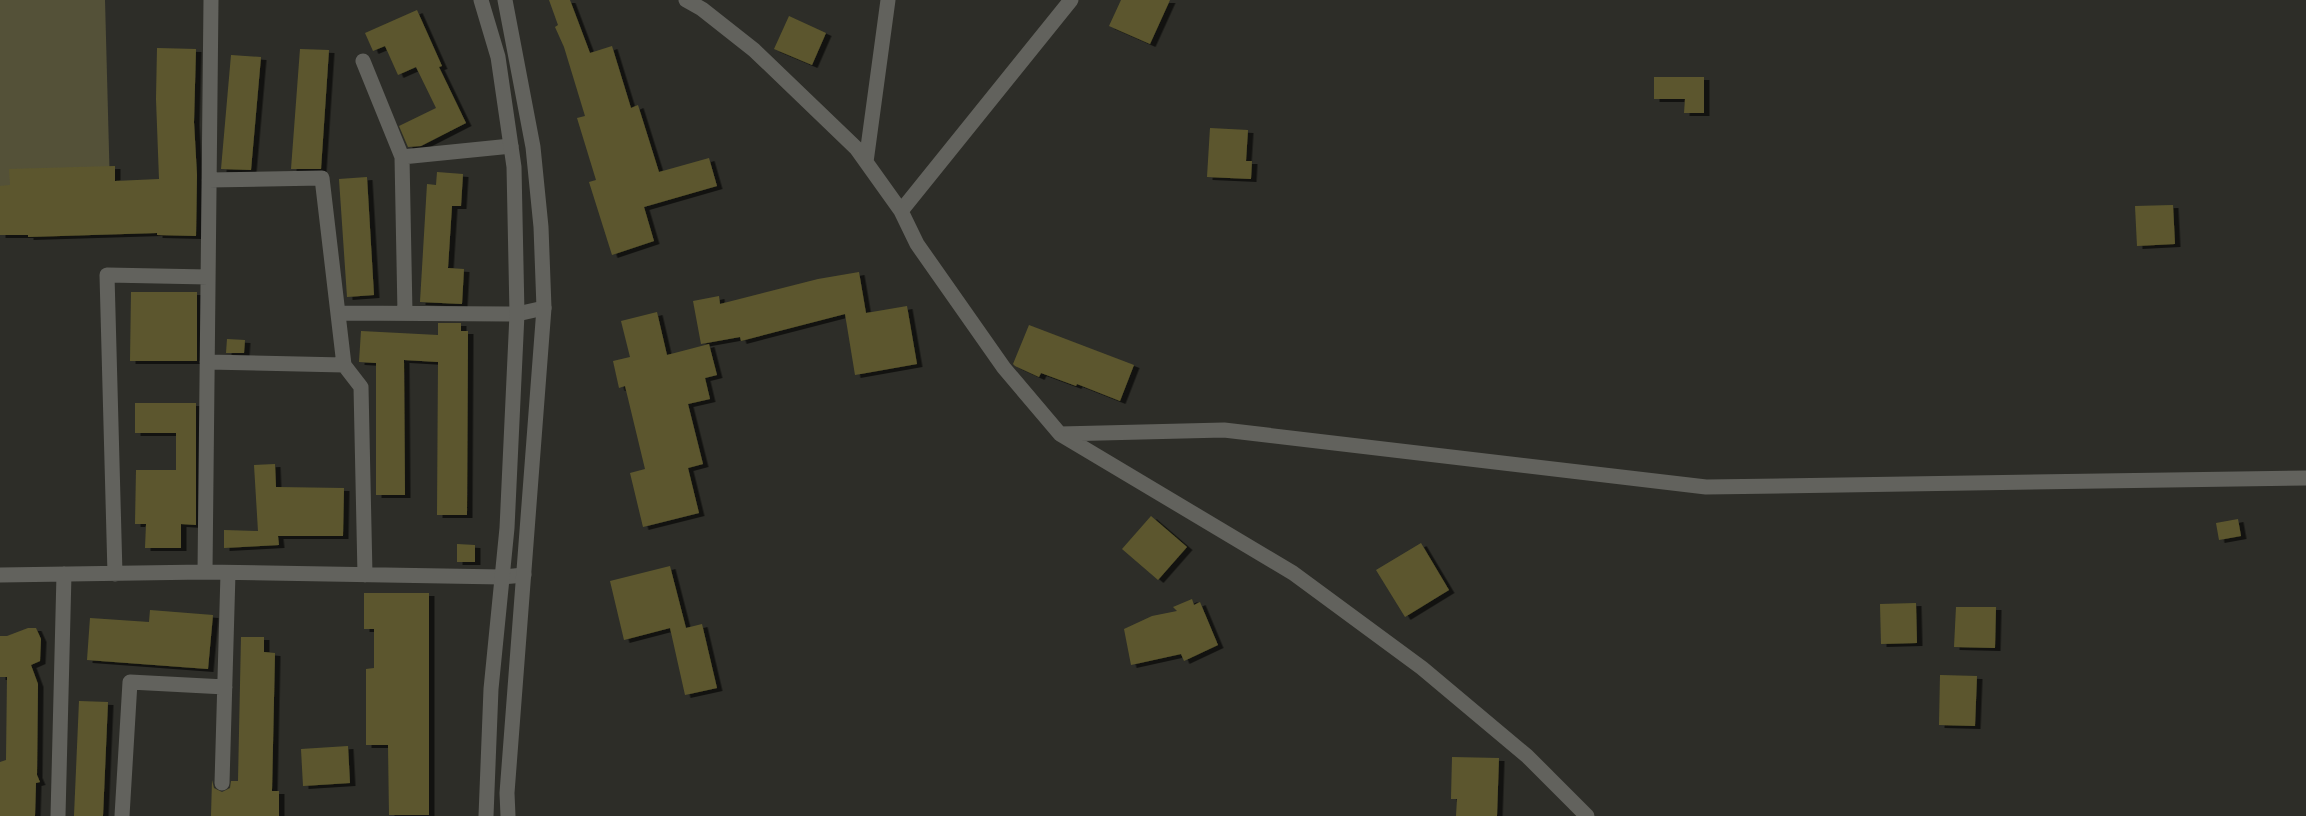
<svg xmlns="http://www.w3.org/2000/svg" width="2306" height="816" font-family="'Roboto Condensed',sans-serif">
	<defs>
		<filter id="shadow"><feDropShadow dx="5.5" dy="3" stdDeviation="0" flood-color="#0009"/></filter>
	</defs>
	<rect width="100%" height="100%" fill="#2d2d28"/>
	<path fill="#545138" d="M0 0H105L110 189 0 192Z"/>
	<path fill="#5c572d" filter="url(#shadow)" d="M549 0H570L590 53 612 46 631 108 638 105 659 172 709 158 717 186 644 207 654 241 612 255 589 182 596 180 577 118 585 116 564 47 555 27 558 25Z
		M1121 0H1170L1150 44 1109 26Z
		M417 10 442 66 439 67 466 123 421 146 408 147 399 126 436 108 416 67 398 75 385 46 373 51 365 33Z
		M789 16 826 33 812 65 774 49Z
		M157 48 196 49 194 122 197 175 196 236 157 235V233L28 237V235H0V186L10 185 9 169 115 166V181L159 179 156 99Z
		M300 49 329 50 321 169H291Z
		M231 55 261 57 251 170 221 169Z
		M1654 77H1704V113H1684L1685 99H1654Z
		M1210 128 1248 130 1246 161H1252L1251 179 1207 177Z
		M437 172 463 174 461 206H452L448 268 464 269 462 304 420 302 427 184 436 185Z
		M367 177 374 295 347 297 339 179Z
		M2173 205 2175 244 2137 246 2135 206Z
		M859 272 866 313 907 306 917 364 855 375 845 314 741 341 740 337 701 344 693 301 719 296 720 304 818 279Z
		M131 292H197V361H130Z
		M657 312 667 355 709 344 717 375 705 378 710 399 688 404 703 464 688 468 699 513 643 527 630 473 645 469 625 386 619 388 613 361 630 357 621 321Z
		M438 323H461V331H468L467 515H437L438 362 404 360 405 495H376V363L359 362 361 331 438 335Z
		M1029 325 1134 365 1120 401 1077 384 1076 386 1041 373 1039 377 1015 366 1013 364Z
		M227 339 245 340 244 353H226Z
		M135 403H196V525L181 524V548H145L146 524H135L136 470H176V433H135Z
		M275 464 276 487 344 488 343 536H278L279 545 224 548V530L258 531 254 465Z
		M1151 516 1187 547 1158 580 1122 549Z
		M2238 519 2241 536 2219 540 2216 523Z
		M1421 543 1449 590 1405 617 1376 570Z
		M457 544 475 545V562H457Z
		M670 566 686 628 702 624 717 688 685 695 670 628 624 640 610 581Z
		M364 593H429V815H389L388 745H366V669L374 668V629H364Z
		M1192 599 1194 605 1200 602 1218 645 1184 661 1181 654 1131 665 1124 629 1152 616 1177 611 1173 607Z
		M1916 603 1917 643 1881 644 1880 604Z
		M1956 607H1996L1995 648 1954 647Z
		M150 610 213 615 208 669 87 660 90 618 149 622Z
		M28 628H36L41 639 40 661 31 665 38 684 37 775 40 782 36 783 35 816H0V762L6 760 7 677H0V636H7Z
		M241 637H264V652L275 653 272 791H279V816H211L212 780 214 788 222 792 230 788 231 781H238Z
		M1940 675 1977 676 1975 726 1939 725Z
		M79 701 108 702 103 816H74Z
		M348 746 350 783 303 786 301 749Z
		M1452 757 1499 758 1497 816H1456L1457 799H1451Z"/>
	<g fill="none" stroke-linecap="round" stroke-linejoin="round">
		<path stroke="#62625d" stroke-width="15" d="M686 0 702 9 754 50 856 148 901 211 917 244 1004 368 1060 434 1293 573 1422 668 1527 756 1587 816
			M363 61 402 157 405 313
			M402 157 511 146
			M866 162 888 0
			M209 180 322 178 344 365
			M901 211 1071 0
			M338 313 517 314 544 308
			M207 362 344 365 361 387 365 575
			M1060 434 1224 430 1706 487 2306 478
			M205 572 211 0
			M115 574 107 275 208 277
			M0 575 205 572 502 577 524 575
			M222 783 228 573
			M58 816 64 574
			M122 816 130 682 225 687"/>
		<path stroke="#62625d" stroke-width="15" d="M481 0 498 57 514 167 517 314 507 528 491 689 486 816
			M505 0 533 147 541 227 544 308 507 793 508 816"/>
	</g>
</svg>
